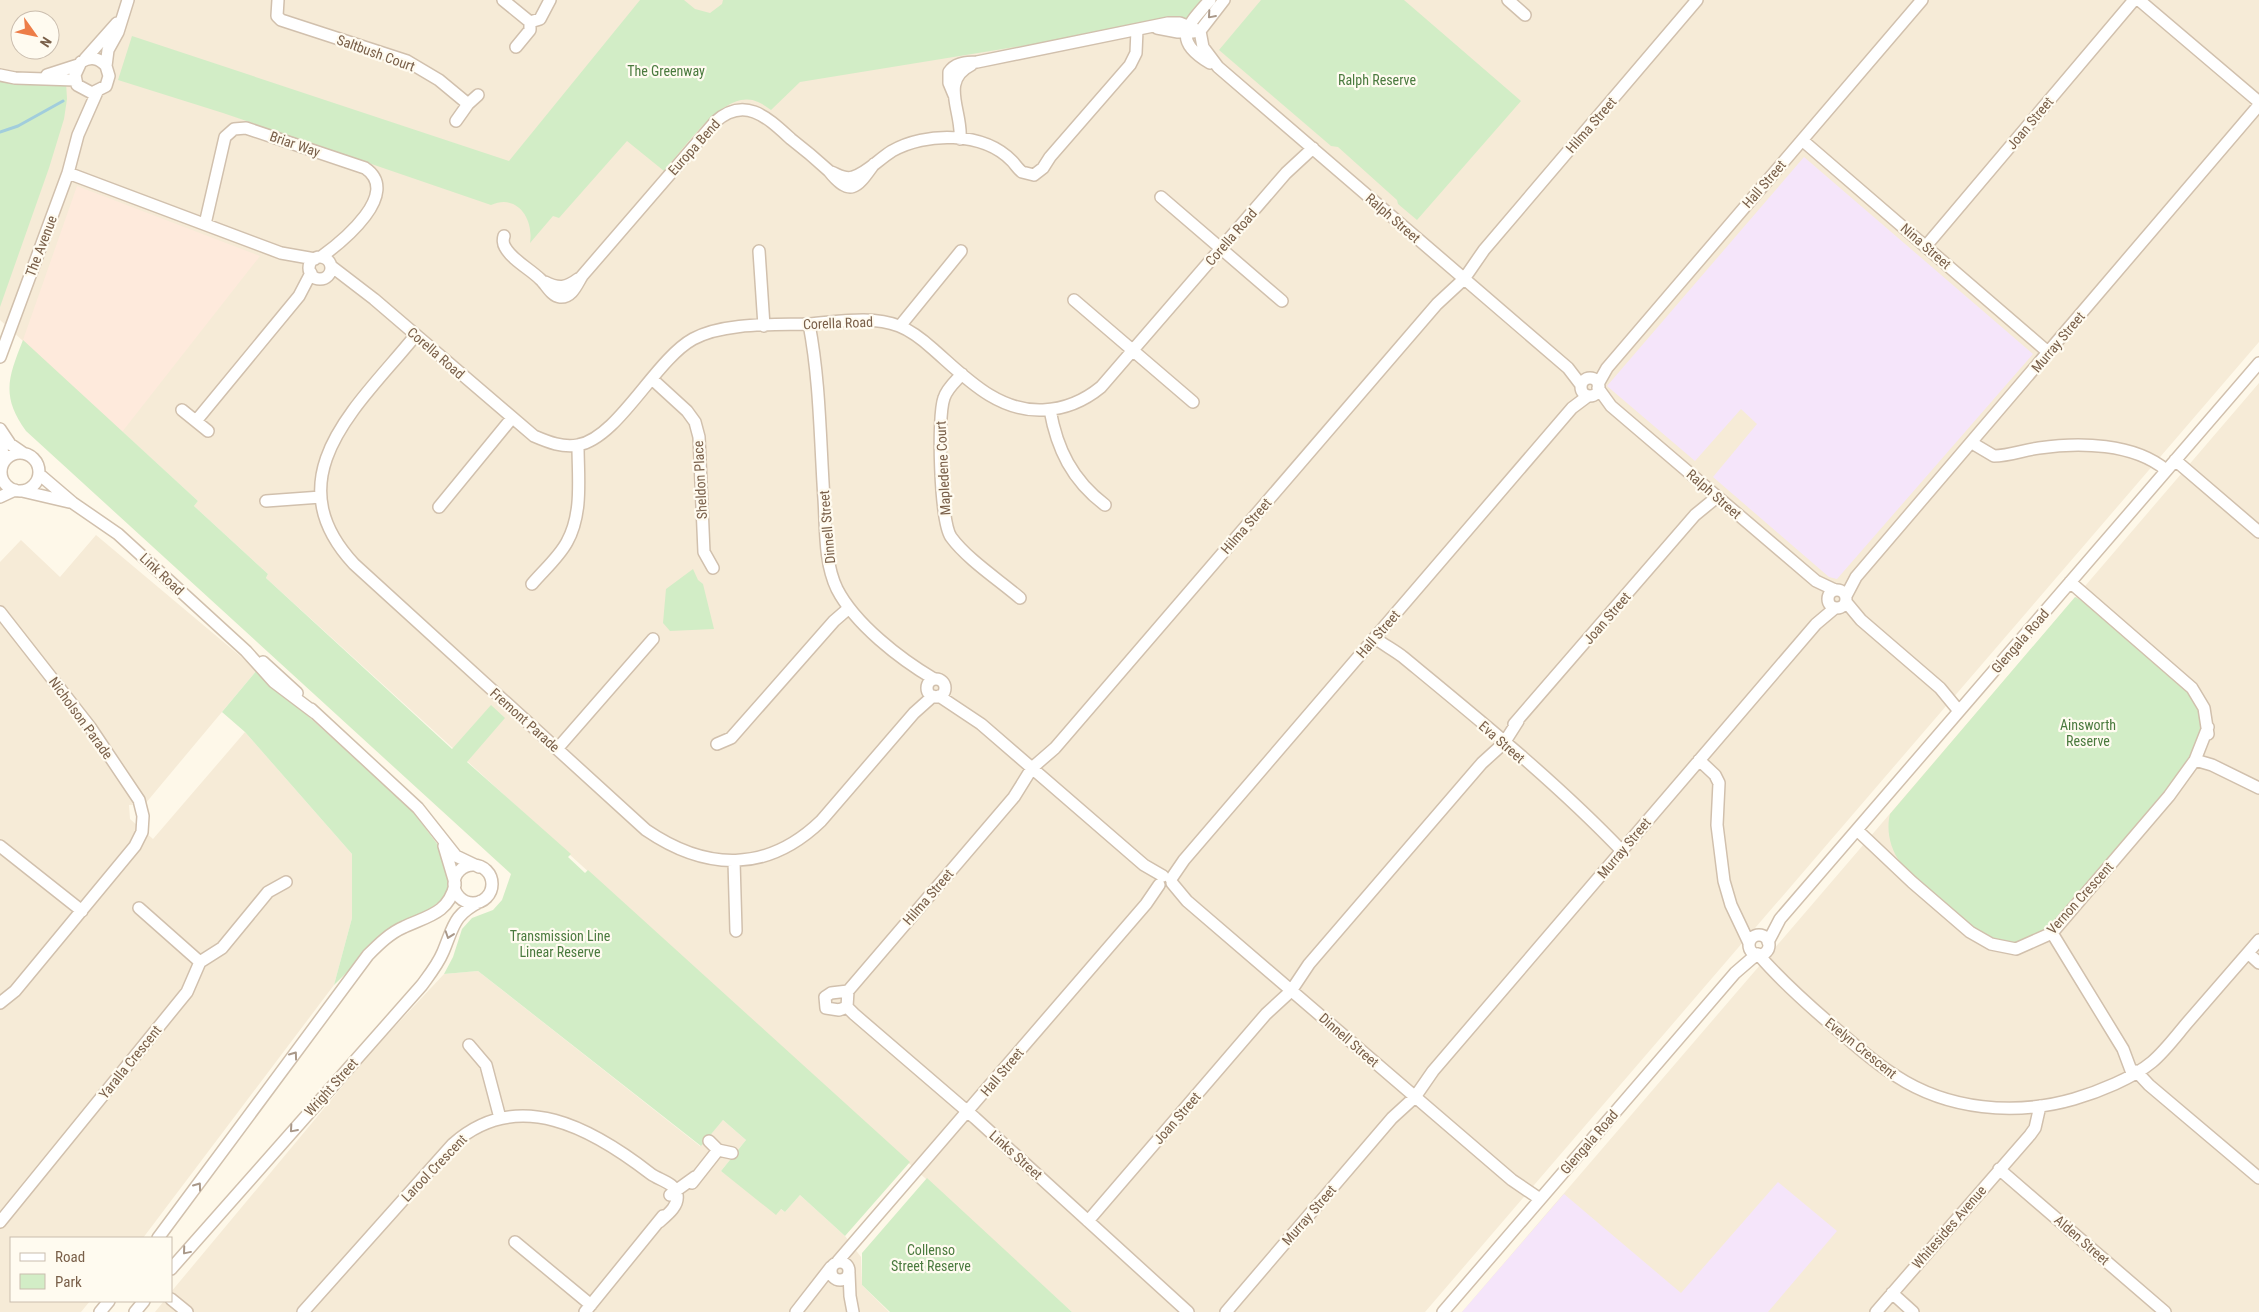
<svg xmlns="http://www.w3.org/2000/svg" width="2259" height="1312" font-family="'Roboto Condensed',sans-serif">
	<rect width="100%" height="100%" fill="#fef8e9"/>
	<path fill="#f6ebd7" fill-rule="evenodd" d="M0 0H2259V342L1425 1312H1072L266 578 268 574 194 506 198 501 0 320ZM20 20H50V50H20Z
		M2259 383V1312H1462L1858 851Z
		M96 535 257 670 145 804 129 805 130 819 153 839 245 732 352 854V918L334 985 143 1238H11V1301H90L81 1312H0V562L21 540 60 577Z
		M478 971 700 1146 723 1120 746 1140 721 1171 785 1212 800 1195 845 1236 861 1257 862 1285 889 1312H155L164 1301H171V1292L371 1052 444 974Z"/>
	<path fill="#feeadc" d="M77 186 260 256 122 432 23 340Z"/>
	<path fill="#f5e5fa" d="M1804 157 2033 354 1837 579 1829 577 1713 477 1757 424 1741 409 1695 461 1607 386Z
		M1778 1182 1837 1231 1768 1312H1462L1564 1194 1681 1293Z"/>
	<path fill="#d2edc6" d="M640 0H684L695 9 710 13 722 4 723 0H1206L1191 16 1182 20 800 82 771 110C767 107 763 104 758 102 725 86 683 150 664 171L627 141 559 218 553 216 530 243C534 220 518 193 491 205L223 113 118 80 132 36 509 161Z
		M1261 0H1404L1521 101 1417 220 1398 204 1397 200 1338 147 1331 146 1219 50Z
		M0 81 17 84 66 82 67 99 64 119 49 168 0 307Z
		M23 340 198 501 194 506 268 574 266 578 452 749 491 705 505 718 467 762 571 854 568 857 585 873 588 870 910 1162 845 1236 800 1195 785 1212 781 1209 776 1215 721 1171 746 1140 723 1120 701 1146 478 971 444 974 453 957 462 929 472 918 493 910 502 900 511 874 26 431C1 396 8 378 23 340Z
		M693 569 698 580 703 584 714 629 670 631 663 623 666 589Z
		M2075 597 2086 603 2189 692C2208 724 2202 731 2190 763L2048 927C2035 938 2015 947 1998 941 1977 934 1913 881 1900 862 1890 848 1886 830 1890 814Z
		M257 670 411 809 438 845 448 873 450 883 447 896 424 913 393 927 334 985 352 918V854L245 732 222 712Z
		M927 1178 1072 1312H890L862 1285V1253Z"/>
	<g fill="none" stroke-linecap="round" stroke-linejoin="round">
		<path stroke="#a1cddc" stroke-width="3" d="M0 132 18 126 63 101"/>
		<g stroke="#d1c0ad" stroke-width="14">
			<path id="minor" d="M278 0 277 16 281 20 407 61 439 80 468 104
				M503 0 530 22 540 19 550 0
				M1210 0C1187 26 1171 40 1210 63
				M1224 0 1200 31 1203 47 1218 67 1568 368 1581 385
				M1508 0 1525 15
				M2139 0 2259 102
				M1157 28 1178 32H1193
				M516 47 530 30V22
				M85 59 117 23
				M106 66C99 58 91 56 81 62L75 75 77 85 92 93 106 86 109 76 106 66 108 50 118 32 128 0
				M0 75 15 78 75 80
				M47 75 78 65
				M954 95 949 83V72C956 62 966 63 977 62L1168 23H1180L1200 31
				M456 121 468 104 478 95
				M960 139C963 112 939 81 971 65
				M1802 140 2049 353
				M831 172C839 175 845 180 853 177 867 173 879 159 892 151 925 132 983 131 1012 161 1015 164 1018 169 1022 172L1034 175 1043 168 1050 157 1130 65 1136 53 1137 30
				M68 173 281 253 315 259
				M1161 197 1282 301
				M205 224 225 137 234 129 246 128 365 168C402 193 343 241 321 257
				M504 236C503 239 503 244 505 247 512 260 530 269 540 279 546 284 551 296 560 297 572 298 577 284 582 276L715 122C745 95 768 118 791 139 804 149 817 160 829 171 851 199 858 186 874 164
				M1926 246 2134 0
				M759 251 764 326
				M309 268a11 11 0 1 1 22 0a11 11 0 1 1-22 0Z
				M331 266 374 299 534 436C548 442 563 448 578 445 618 438 655 360 693 339 724 322 775 325 809 324 838 322 871 315 899 326 912 331 923 340 933 349 965 377 997 412 1043 410 1065 409 1084 401 1101 387L1286 173 1313 148
				M545 282C559 289 566 288 578 279
				M1074 300 1193 402
				M809 324C820 381 820 440 824 499 826 528 824 562 837 589 855 624 900 659 934 679
				M900 326 961 251
				M415 336C360 404 272 476 354 564L646 830C706 871 767 873 821 821L914 713 933 696
				M0 357 68 173 78 135 97 92
				M962 374C956 381 947 388 944 398 937 417 940 521 951 537 967 559 999 580 1020 598
				M1581 387a9 9 0 1 1 18 0a9 9 0 1 1-18 0Z
				M652 379 687 411 695 422 699 437 704 552 713 568
				M1598 384 1607 368 1922 0
				M1598 388 1611 406 1816 581 1835 590
				M182 410 208 431
				M1050 410C1057 449 1072 480 1105 505
				M196 421 299 296 311 273
				M0 429 10 444 23 453
				M0 434 4 462
				M1972 443 1994 456C2009 456 2024 450 2039 448 2079 442 2134 443 2166 470
				M1 472a19 19 0 1 1 38 0a19 19 0 1 1-38 0Z
				M2175 460 2259 532
				M39 474 73 503 118 534 246 651 274 682 315 713
				M22 491 69 502
				M0 497 15 490
				M266 501 321 497
				M439 507 512 418
				M2070 582 2192 688 2204 708 2208 734
				M532 584C543 571 559 557 567 542 583 513 578 478 578 445
				M1828 599a9 9 0 1 1 18 0a9 9 0 1 1-18 0Z
				M1846 596 1856 577 2259 105
				M1846 602 1861 620 1940 688 1959 711
				M0 612 90 727 139 800 143 816 142 832 135 846 15 991 0 1003
				M1375 638C1384 645 1394 650 1403 657 1477 718 1556 782 1622 851
				M263 662 297 693
				M927 688a9 9 0 1 1 18 0a9 9 0 1 1-18 0Z
				M939 696 981 724 1144 865 1163 876
				M311 709 418 808 456 856 479 867
				M1514 724 1695 515 1717 497
				M717 744 731 738 834 621 849 608
				M557 749 653 639
				M1699 760 1715 775 1719 783 1717 825 1724 881 1731 905 1749 943
				M2195 760 2212 765 2259 788
				M1857 830 1912 882 1970 932 1991 944 2016 949 2052 933 2169 796 2195 760 2208 727
				M0 846 82 911
				M444 846 455 883
				M734 861 736 931
				M454 884a19 19 0 1 1 38 0a19 19 0 1 1-38 0Z
				M1171 879 1184 860 1572 408 1588 396
				M1172 883 1187 901 1512 1180 1540 1199
				M2052 933 2123 1049 2132 1073
				M1749 945a10 10 0 1 1 20 0a10 10 0 1 1-20 0Z
				M1768 942 1780 919 2259 363
				M2248 953 2259 963
				M1758 954C1781 981 1807 1004 1834 1027 1854 1044 1873 1062 1896 1076 1948 1110 2015 1116 2074 1099 2098 1092 2133 1078 2152 1062 2165 1051 2176 1036 2187 1023 2211 995 2235 968 2259 940
				M200 962 222 948 268 892 286 882
				M847 1007 839 1010 826 1008 825 997 831 993 848 991
				M469 1045 486 1065 500 1118
				M2136 1071 2149 1085 2259 1178
				M709 1141 718 1150 732 1153
				M1999 1169 2165 1312
				M692 1183 718 1150
				M670 1195 695 1177
				M1088 1221 1266 1014 1291 991 1309 964 1482 763 1504 743 1518 721
				M0 1222 187 992 200 962 139 908
				M158 1238 368 955C379 944 390 933 404 927 427 916 448 914 455 885
				M515 1242 591 1305
				M838 1261 1146 904 1159 885
				M831 1271a9 9 0 1 1 18 0a9 9 0 1 1-18 0Z
				M171 1269 422 985C430 974 438 964 443 952 454 926 453 915 481 901
				M849 1273 850 1296 853 1312
				M1892 1293 1913 1312
				M171 1299 187 1312
				M100 1312 109 1301
				M135 1312 144 1301
				M303 1312 453 1144C518 1086 593 1129 651 1174 659 1180 676 1183 677 1195 679 1206 667 1215 659 1222
				M585 1312 663 1216
				M796 1312 831 1267
				M1188 1312 975 1118 854 1014 847 1007 848 991 1014 797 1032 768 1055 748 1437 304 1464 279 1484 250 1697 0
				M1226 1312 1392 1118 1415 1097 1433 1071 1816 624 1835 608
				M1443 1312 1735 973 1757 954
				M1876 1312 2030 1135 2035 1128 2040 1106"/>
		</g>
		<use href="#minor" stroke="#fff" stroke-width="11"/>
	</g>
	<defs><path id="oneway-chevron" d="M-2-3.5L2.5 0L-2 3.5" fill="none" stroke-width="1.6" stroke-linecap="round" stroke-linejoin="round" transform="scale(1.25)"/></defs>
	<g stroke="#a99889">
		<use href="#oneway-chevron" transform="translate(1211 15) rotate(131)"/>
		<use href="#oneway-chevron" transform="translate(449 935) rotate(109)"/>
		<use href="#oneway-chevron" transform="translate(294 1055) rotate(-54)"/>
		<use href="#oneway-chevron" transform="translate(293 1129) rotate(131)"/>
		<use href="#oneway-chevron" transform="translate(198 1186) rotate(-54)"/>
		<use href="#oneway-chevron" transform="translate(186 1251) rotate(130)"/>
	</g>
	<g text-anchor="middle" dominant-baseline="central" stroke-width="4.5" stroke-linejoin="round" paint-order="stroke">
		<g font-size="14" fill="#7a604a" stroke="#fffbf0">
			<text transform="translate(376 53) rotate(20)">Saltbush Court</text>
			<text transform="translate(2030 123) rotate(-50)">Joan Street</text>
			<text transform="translate(1591 125) rotate(-49)">Hilma Street</text>
			<text transform="translate(295 144) rotate(19)">Briar Way</text>
			<text transform="translate(694 147) rotate(-48)">Europa Bend</text>
			<text transform="translate(1764 184) rotate(-49)">Hall Street</text>
			<text transform="translate(1393 218) rotate(41)">Ralph Street</text>
			<text transform="translate(1231 237) rotate(-49)">Corella Road</text>
			<text transform="translate(41 246) rotate(-69)">The Avenue</text>
			<text transform="translate(1926 246) rotate(41)">Nina Street</text>
			<text transform="translate(838 323) rotate(-2)">Corella Road</text>
			<text transform="translate(2058 342) rotate(-50)">Murray Street</text>
			<text transform="translate(436 353) rotate(41)">Corella Road</text>
			<text transform="translate(943 468) rotate(-93)">Mapledene Court</text>
			<text transform="translate(700 480) rotate(-93)">Sheldon Place</text>
			<text transform="translate(1714 494) rotate(41)">Ralph Street</text>
			<text transform="translate(1246 526) rotate(-49)">Hilma Street</text>
			<text transform="translate(827 527) rotate(-95)">Dinnell Street</text>
			<text transform="translate(162 574) rotate(43)">Link Road</text>
			<text transform="translate(1607 618) rotate(-49)">Joan Street</text>
			<text transform="translate(1378 634) rotate(-49)">Hall Street</text>
			<text transform="translate(2020 641) rotate(-49)">Glengala Road</text>
			<text transform="translate(81 718) rotate(54)">Nicholson Parade</text>
			<text transform="translate(525 720) rotate(42)">Fremont Parade</text>
			<text transform="translate(1502 742) rotate(41)">Eva Street</text>
			<text transform="translate(1624 848) rotate(-50)">Murray Street</text>
			<text transform="translate(928 897) rotate(-49)">Hilma Street</text>
			<text transform="translate(2080 898) rotate(-48)">Vernon Crescent</text>
			<text transform="translate(1349 1040) rotate(41)">Dinnell Street</text>
			<text transform="translate(1861 1048) rotate(39)">Evelyn Crescent</text>
			<text transform="translate(130 1062) rotate(-51)">Yaralla Crescent</text>
			<text transform="translate(1002 1072) rotate(-50)">Hall Street</text>
			<text transform="translate(331 1087) rotate(-48)">Wright Street</text>
			<text transform="translate(1177 1118) rotate(-49)">Joan Street</text>
			<text transform="translate(1589 1142) rotate(-49)">Glengala Road</text>
			<text transform="translate(1016 1155) rotate(42)">Links Street</text>
			<text transform="translate(434 1168) rotate(-46)">Larool Crescent</text>
			<text transform="translate(1309 1215) rotate(-49)">Murray Street</text>
			<text transform="translate(1949 1227) rotate(-49)">Whitesides Avenue</text>
			<text transform="translate(2082 1240) rotate(41)">Alden Street</text>
		</g>
		<g font-size="14" fill="#4a7a3e" stroke="#fffbf0">
			<text x="666" y="71">The Greenway</text>
			<text x="1377" y="80">Ralph Reserve</text>
			<text x="2088" y="725">Ainsworth<tspan x="2088" dy="16">Reserve</tspan></text>
			<text x="560" y="936">Transmission Line<tspan x="560" dy="16">Linear Reserve</tspan></text>
			<text x="931" y="1250">Collenso<tspan x="931" dy="16">Street Reserve</tspan></text>
		</g>
	</g>
	<rect x="10" y="1237" width="162" height="65" fill="#fffbf0" stroke="#cabdae"/>
	<rect x="20" y="1253" width="25" height="8" fill="#ffffff" stroke="#cabdae"/>
	<text x="55" y="1262" font-size="15" fill="#7a604a">Road</text>
	<rect x="20" y="1274" width="25" height="15" fill="#d2edc6" stroke="#cabdae"/>
	<text x="55" y="1287" font-size="15" fill="#7a604a">Park</text>
	<g transform="translate(35 35) rotate(123)"><circle r="24" fill="#fffbf0" stroke="#cabdae"/>
	<path d="M0-4L9 19L0 12L-9 19Z" fill="#ed7d48"/>
	<text y="-8" font-size="14" font-weight="bold" text-anchor="middle" fill="#7a604a">N</text>
	</g>
</svg>
